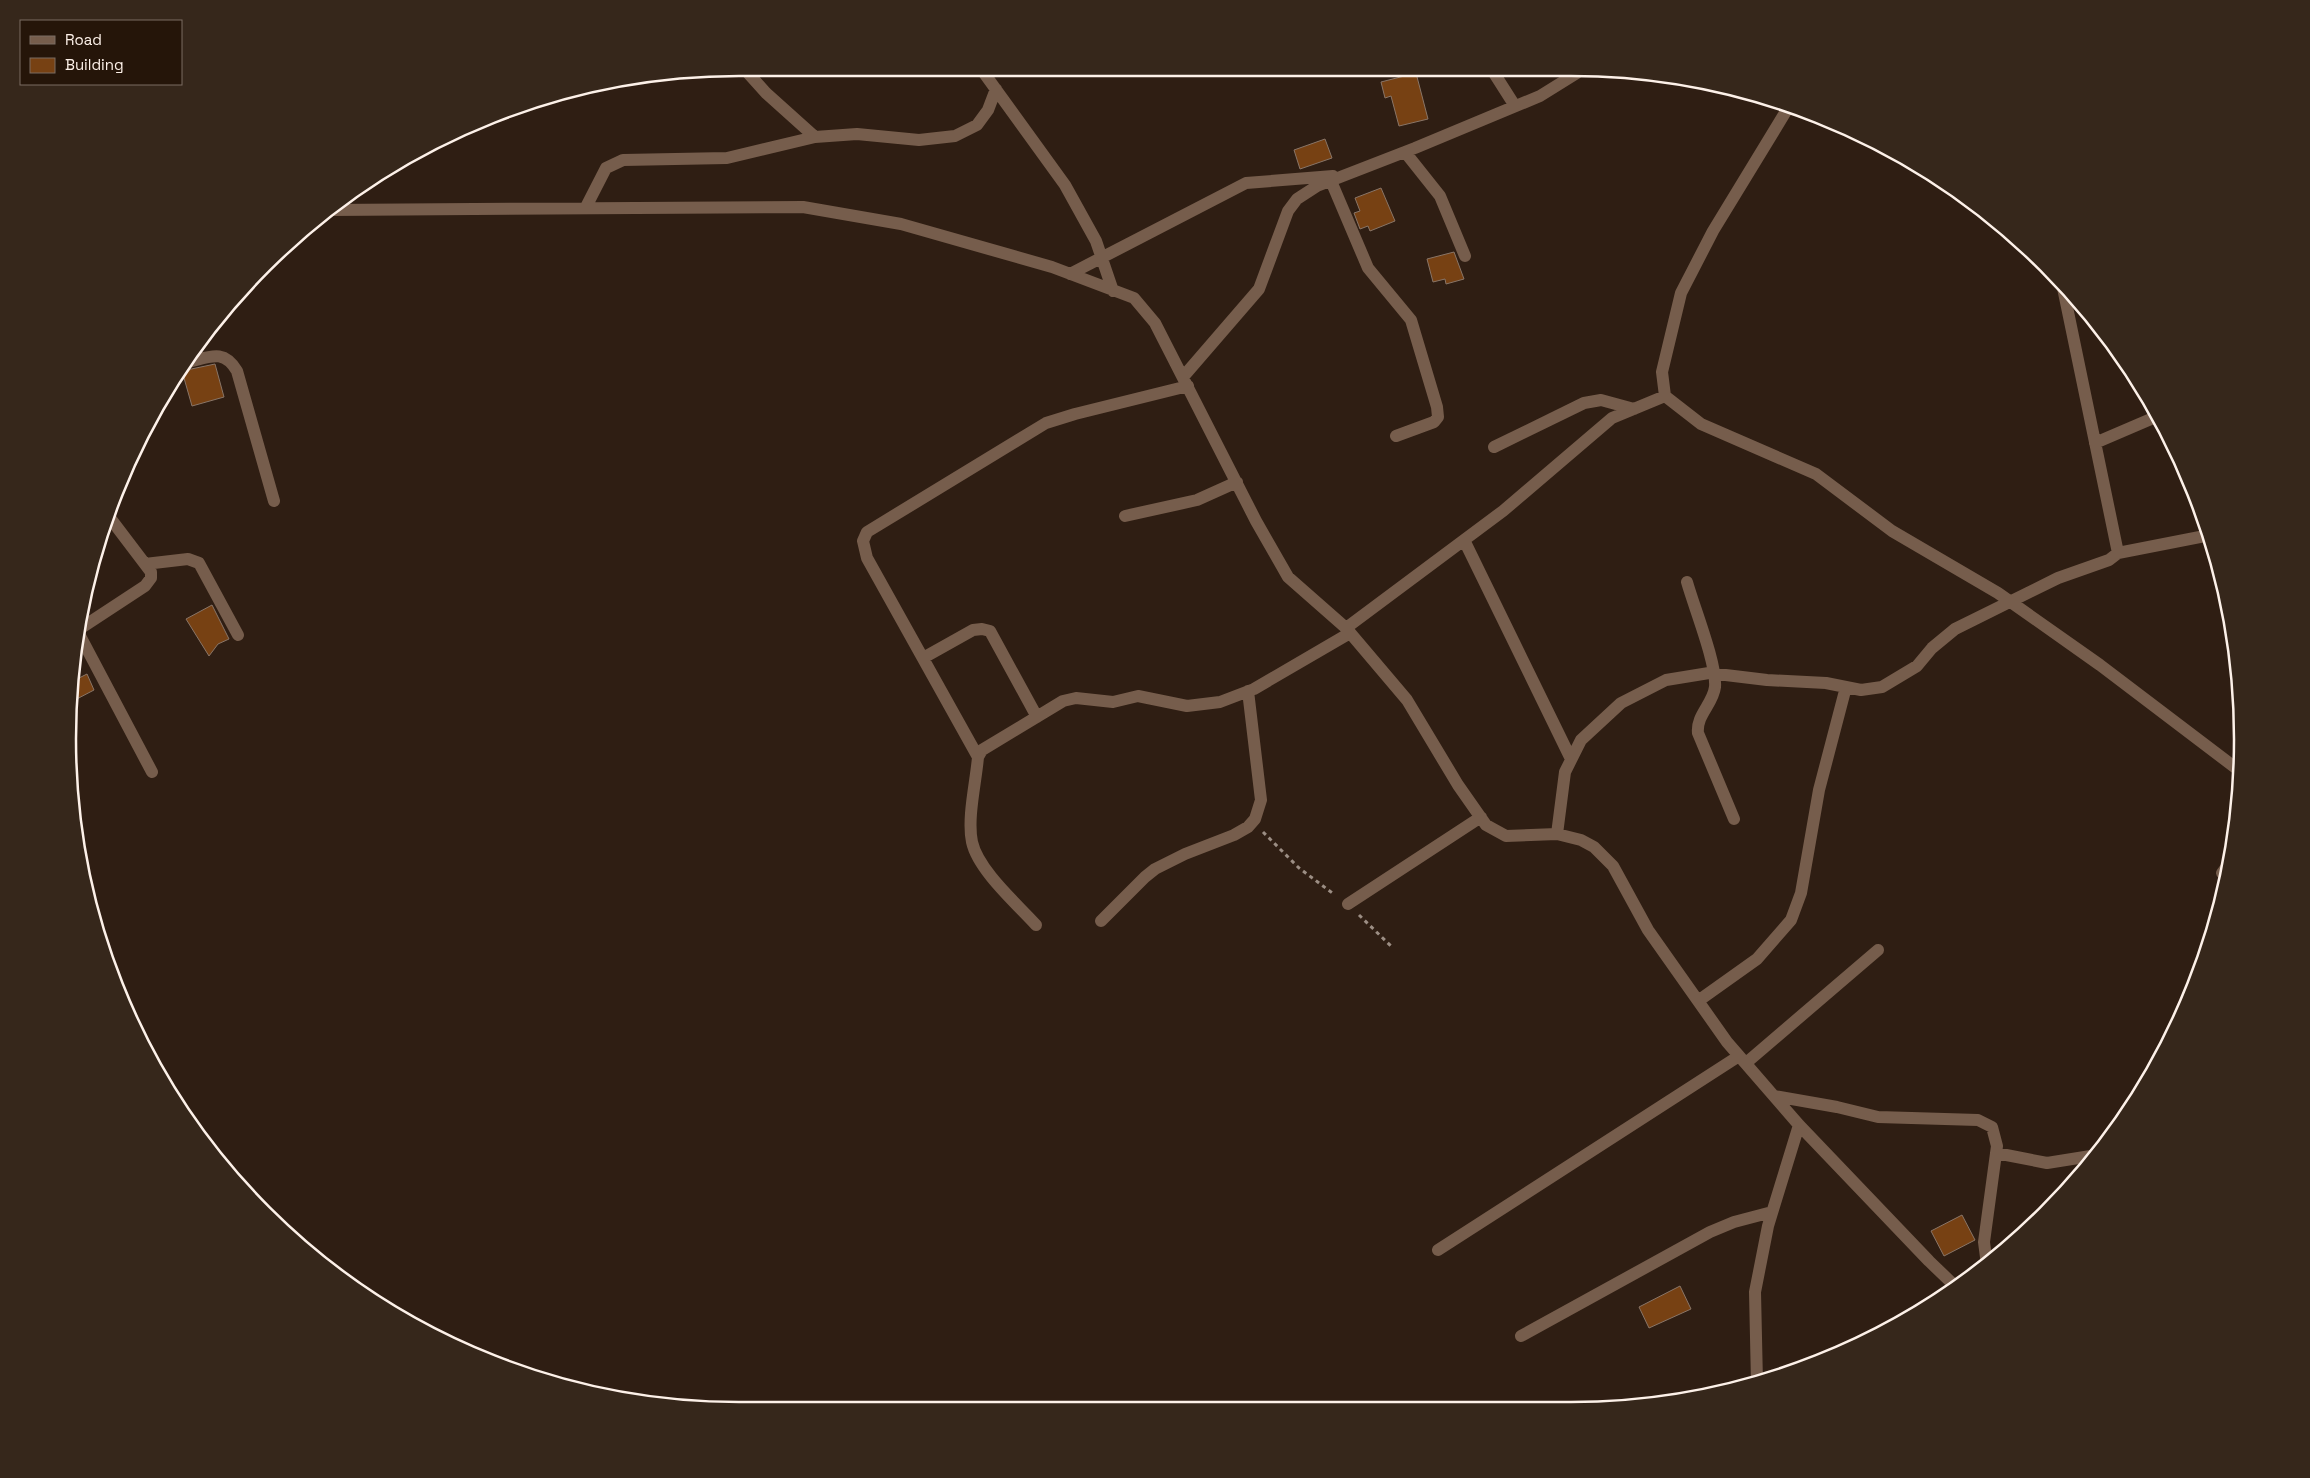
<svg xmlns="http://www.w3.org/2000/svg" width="2310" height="1478" font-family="'Space Grotesk',sans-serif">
	<rect width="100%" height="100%" fill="#2f1e13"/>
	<path fill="#774113" stroke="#897567" d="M1416 73 1428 119 1399 126 1391 96 1385 98 1381 82Z
		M1325 139 1332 158 1300 169 1294 150Z
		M1381 188 1395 221 1370 231 1368 226 1360 229 1354 213 1360 211 1355 198Z
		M1454 252 1464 279 1446 284 1445 279 1433 282 1427 259Z
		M215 364 224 397 192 406 182 371Z
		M212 605 229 639 218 644 209 656 186 619Z
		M87 674 94 690 71 702 73 681Z
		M1962 1215 1975 1240 1944 1256 1931 1231Z
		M1680 1286 1691 1309 1649 1328 1639 1307Z"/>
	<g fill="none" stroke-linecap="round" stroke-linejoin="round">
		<path stroke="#9c8e84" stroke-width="3" stroke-dasharray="4 4" stroke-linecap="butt" d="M1263 832 1299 868 1335 895
			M1359 915 1393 948"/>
		<path stroke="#765d4c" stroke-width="12" d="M748 73 766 93 815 137
			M984 73 1065 185 1096 241 1113 291
			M1494 73 1515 106
			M1788 108 1713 231 1681 293 1662 372 1665 396 1701 424 1816 474 1892 531 1998 593 2100 665 2241 772
			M1405 152 1440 196 1465 256
			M1331 181 1368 268 1411 320 1437 407 1438 417 1434 422 1396 436
			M586 207 606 168 623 160 727 158 815 137 857 134 919 140 955 136 977 125 988 110 996 89
			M330 210 803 207 901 224 1052 267 1134 298 1155 323 1256 521 1288 577 1346 628 1407 700 1458 785 1486 825 1506 836 1557 834 1581 840 1594 847 1613 866 1648 930 1727 1042 1799 1125 1929 1261 1956 1287
			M1070 274 1246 183 1333 176
			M2062 283 2118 553
			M184 363C208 358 223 347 237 371L274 501
			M1183 377 1259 289 1288 211 1297 199 1317 186 1415 148 1540 96 1577 73
			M2095 443 2158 416
			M1494 447 1584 403 1601 400 1634 409
			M1125 516 1197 500 1237 482
			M1464 540 1571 759
			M145 564 188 559 199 563 238 635
			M1687 582C1694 607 1717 664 1715 687 1713 704 1696 715 1698 733L1734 819
			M1346 628 1503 511 1612 418 1665 396
			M78 630 145 586 151 578V572L107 514
			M78 632 152 772
			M923 658 973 630 982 629 990 631 1037 717
			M978 757 867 558 863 541 867 532 1046 423 1075 414 1188 386
			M1557 834 1565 772 1581 740 1621 703 1666 680 1709 673 1767 680 1826 683 1861 690 1882 687 1917 666 1932 648 1955 629 2058 578 2109 560 2118 553 2210 535
			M2222 873 2228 865
			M1348 904 1481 817
			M1101 921 1145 877 1155 869 1185 854 1234 835 1248 827 1255 819 1261 800 1248 691
			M1036 925C1017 904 978 870 972 842 967 818 976 782 978 757L982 750 1063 701 1076 698 1113 702 1138 696 1187 706 1220 702 1254 689 1350 633
			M1698 1001 1757 959 1791 920 1801 893 1819 790 1846 687
			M1746 1063 1878 950
			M1774 1096 1837 1107 1878 1117 1978 1120 1992 1127 1997 1146 1984 1242 1987 1265
			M1996 1153 2047 1163 2097 1155
			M1438 1250 1739 1056
			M1521 1336 1710 1232 1734 1222 1772 1212
			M1757 1383 1755 1292 1768 1226 1799 1125"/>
	</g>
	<path d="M0 0H2310V1478H0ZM739 76H1571A663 663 0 0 1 2234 739V739A663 663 0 0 1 1571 1402H739A663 663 0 0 1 76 739V739A663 663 0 0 1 739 76Z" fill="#36271b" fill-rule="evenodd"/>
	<path fill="none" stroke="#fdf1e9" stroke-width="2.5" d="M739 76H1571A663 663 0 0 1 2234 739V739A663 663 0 0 1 1571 1402H739A663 663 0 0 1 76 739V739A663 663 0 0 1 739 76Z"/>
	<rect x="20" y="20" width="162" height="65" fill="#251509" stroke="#7b6d63"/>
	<rect x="30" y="36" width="25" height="8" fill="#765d4c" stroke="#7b6d63"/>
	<text x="65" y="45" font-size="15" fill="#fdf1e9">Road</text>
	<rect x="30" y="58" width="25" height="15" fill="#774113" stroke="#7b6d63"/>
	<text x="65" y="70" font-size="15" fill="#fdf1e9">Building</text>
</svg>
